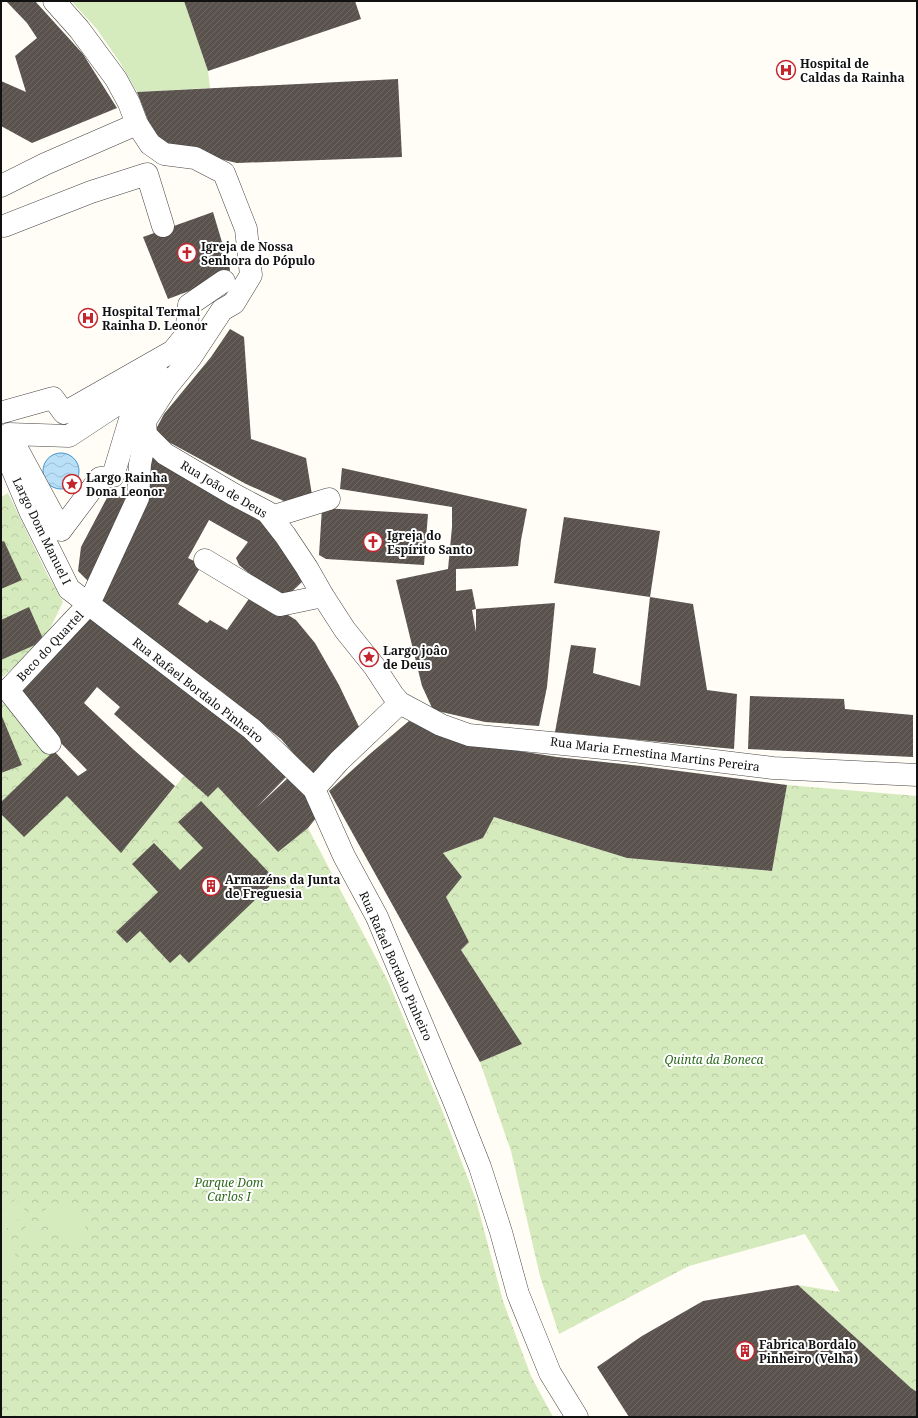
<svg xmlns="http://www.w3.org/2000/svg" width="918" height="1418" font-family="'Noto Serif',serif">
	<defs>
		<pattern id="park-crowns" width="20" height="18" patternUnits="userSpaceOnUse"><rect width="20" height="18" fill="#d5ebbd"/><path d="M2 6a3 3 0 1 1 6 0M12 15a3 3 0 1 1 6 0" fill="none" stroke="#b6c8a1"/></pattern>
		<pattern id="water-waves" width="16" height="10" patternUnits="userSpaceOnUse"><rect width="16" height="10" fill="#b9e0f7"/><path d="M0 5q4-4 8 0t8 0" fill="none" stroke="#9ebfd3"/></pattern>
		<pattern id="building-hatch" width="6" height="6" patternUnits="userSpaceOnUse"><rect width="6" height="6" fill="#5a524d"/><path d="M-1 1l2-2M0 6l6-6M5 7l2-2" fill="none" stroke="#6d6662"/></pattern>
	</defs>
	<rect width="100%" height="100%" fill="#fffdf5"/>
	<path fill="url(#park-crowns)" d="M8 493 47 574 63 602 44 641 1 678V497Z
		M1 701 48 750 54 751 62 791 121 852 184 776 208 797 218 787 278 852 308 828 388 981 442 1110 476 1200 503 1301 531 1376 553 1417H1Z
		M787 785 917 796V1392L911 1388 798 1285 840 1292 805 1234 689 1266 559 1334 540 1276 511 1151 480 1062 522 1044 461 950 469 942 446 897 462 877 443 853 483 838 494 817 627 858 772 871Z"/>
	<path fill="#d5ebbd" d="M73 1H184L208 71 210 88 137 92 121 64 96 28 72 2Z
		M16 1199 27 1213 1 1233V1211Z
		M57 1205C62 1205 68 1205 72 1208 81 1213 87 1225 86 1235 85 1242 79 1249 75 1254L42 1211Z
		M34 1221 47 1238 38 1247 31 1241 23 1244 16 1235Z
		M11 1239 17 1250 14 1256 15 1264 5 1270 1 1265V1246Z"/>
	<path fill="url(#water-waves)" stroke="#3f96cf" d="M43 471a18 18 0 1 1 36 0a18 18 0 1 1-36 0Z"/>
	<path fill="url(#building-hatch)" d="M6 1H35L83 54 117 108 32 143 1 126V81L26 92 15 56 37 38 27 23Z
		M184 1H355L361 19 208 71Z
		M398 79 402 157 237 163 164 146 154 136 137 92Z
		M213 212 230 269 229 276 168 299 143 237Z
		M230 329 244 337 251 439 306 458 312 495 286 502 246 484 165 440 156 429 164 414 211 357Z
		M151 449 261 518 303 581 282 601 239 565 236 558 248 542 209 520 188 558 202 565 178 604 207 623 210 620 227 630 253 593 296 620 315 643 339 685 360 729 313 776 281 739 220 690 191 675 99 601Z
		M342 468 527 509 521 540 518 566 456 569V591L472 589 476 609 472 610 476 632V609L555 603 547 687 539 726 485 722 433 710 422 686 396 580 448 569 452 527V507L340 489Z
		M110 492 130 499 91 584 78 571 81 547Z
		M322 508 428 514 424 565 326 559 319 555Z
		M564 517 660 531 650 597 554 583Z
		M4 541 22 580 1 589V542Z
		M650 597 693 604 707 690 737 694 734 749 555 732 571 645 596 648 593 673 640 686Z
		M29 607 44 641 1 660V620Z
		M89 615 213 710 289 774 256 808 290 776 304 792 316 818 308 828 278 852 218 787 208 797 114 714 120 707 97 687 84 703 134 750 175 786 121 853 67 796 24 837 1 814V802L54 751 78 776 87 770 56 738 17 690Z
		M750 696 844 699 845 709 913 715V757L748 749Z
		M1 714 22 765 1 773Z
		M409 721 463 742 557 757 641 766 787 785 772 871 627 858 494 817 483 838 443 853 462 877 446 897 469 942 461 950 522 1044 480 1062 329 791 371 753Z
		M201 801 276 880 189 963 180 954 170 963 140 931 127 943 116 932 158 892 132 864 154 843 180 870 203 848 178 822Z
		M798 1285 911 1388 917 1392V1417H629L597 1367 642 1336 703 1301Z"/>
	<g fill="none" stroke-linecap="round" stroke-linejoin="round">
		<g stroke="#444" stroke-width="23">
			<path id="pedestrian" d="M4 226 91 192 147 174 163 226
				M160 376 131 416 113 476 100 478 61 530 9 434 69 436Z
				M3 412 53 398 64 413 173 351 186 335 189 305 224 281"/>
		</g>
		<g stroke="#444" stroke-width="23">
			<path id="minor" d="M1 186 45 164 137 124
				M146 435 165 454 233 494 267 512 285 535 307 568 323 596 345 630 374 666 393 695 400 703 441 725 469 735 624 750 773 768 917 775
				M1 442 30 511 69 589 252 729 314 789 344 856 377 917 454 1101 480 1167 501 1232 518 1294 550 1373 577 1417
				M271 517 329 499
				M205 560 280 605 323 596
				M50 743 8 690 89 604 138 498 140 464 146 435 145 421 166 388 191 357 222 310 234 303 251 275 246 229 224 173 195 158 164 154 150 144 137 124 129 103 116 79 79 29 54 1
				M314 789 339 761 400 703"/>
		</g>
		<use href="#pedestrian" stroke="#fff" stroke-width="22"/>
		<use href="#minor" stroke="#fff" stroke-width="22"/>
	</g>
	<defs>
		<g id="hospital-ring" transform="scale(1)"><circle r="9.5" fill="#fff" stroke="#c4262e" stroke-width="1.5"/><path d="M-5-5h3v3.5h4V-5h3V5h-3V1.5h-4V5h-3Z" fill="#c4262e"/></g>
		<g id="church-ring" transform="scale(1)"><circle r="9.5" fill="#fff" stroke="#c4262e" stroke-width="1.5"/><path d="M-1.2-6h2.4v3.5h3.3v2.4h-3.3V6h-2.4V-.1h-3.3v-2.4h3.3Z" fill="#c4262e"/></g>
		<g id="sight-ring" transform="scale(1)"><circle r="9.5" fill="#fff" stroke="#c4262e" stroke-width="1.5"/><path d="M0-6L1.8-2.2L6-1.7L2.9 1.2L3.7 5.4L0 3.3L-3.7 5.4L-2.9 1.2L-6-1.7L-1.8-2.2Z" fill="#c4262e"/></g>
		<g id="building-ring" transform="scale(1)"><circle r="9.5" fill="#fff" stroke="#c4262e" stroke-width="1.5"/><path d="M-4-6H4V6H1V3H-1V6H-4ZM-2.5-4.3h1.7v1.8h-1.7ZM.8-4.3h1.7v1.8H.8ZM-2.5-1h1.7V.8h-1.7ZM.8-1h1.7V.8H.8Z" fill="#c4262e"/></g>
	</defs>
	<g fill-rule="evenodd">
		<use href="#hospital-ring" x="786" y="70"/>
		<use href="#church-ring" x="187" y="253"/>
		<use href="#hospital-ring" x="88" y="318"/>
		<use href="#sight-ring" x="72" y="484"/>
		<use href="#church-ring" x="373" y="542"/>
		<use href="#sight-ring" x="369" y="657"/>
		<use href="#building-ring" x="211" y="886"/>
		<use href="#building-ring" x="745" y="1351"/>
	</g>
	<g text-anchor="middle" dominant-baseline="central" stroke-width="4" stroke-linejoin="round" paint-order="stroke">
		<g font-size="12" font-weight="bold" fill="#111" stroke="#fff" text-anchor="start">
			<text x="800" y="63">Hospital de<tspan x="800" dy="14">Caldas da Rainha</tspan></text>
			<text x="201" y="246">Igreja de Nossa<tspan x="201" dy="14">Senhora do Pópulo</tspan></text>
			<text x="102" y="311">Hospital Termal<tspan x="102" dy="14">Rainha D. Leonor</tspan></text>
			<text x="86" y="477">Largo Rainha<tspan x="86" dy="14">Dona Leonor</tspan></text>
			<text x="387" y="535">Igreja do<tspan x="387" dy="14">Espírito Santo</tspan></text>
			<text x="383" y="650">Largo joâo<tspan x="383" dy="14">de Deus</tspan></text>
			<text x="225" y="879">Armazéns da Junta<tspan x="225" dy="14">de Freguesia</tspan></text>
			<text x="759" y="1344">Fabrica Bordalo<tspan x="759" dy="14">Pinheiro (Velha)</tspan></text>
		</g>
		<g font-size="12" fill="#111" stroke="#fff">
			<text transform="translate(224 489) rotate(31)">Rua João de Deus</text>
			<text transform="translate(42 531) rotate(64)">Largo Dom Manuel I</text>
			<text transform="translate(50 646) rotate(-47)">Beco do Quartel</text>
			<text transform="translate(198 690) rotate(38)">Rua Rafael Bordalo Pinheiro</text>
			<text transform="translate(655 754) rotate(7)">Rua Maria Ernestina Martins Pereira</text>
			<text transform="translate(396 966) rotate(66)">Rua Rafael Bordalo Pinheiro</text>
		</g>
		<g font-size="12" font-style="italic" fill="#2f6b1f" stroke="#fff">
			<text x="714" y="1059">Quinta da Boneca</text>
			<text x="229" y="1182">Parque Dom<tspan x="229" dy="14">Carlos I</tspan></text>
		</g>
	</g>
	<rect width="918" height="1418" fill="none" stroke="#111111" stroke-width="4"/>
</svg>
